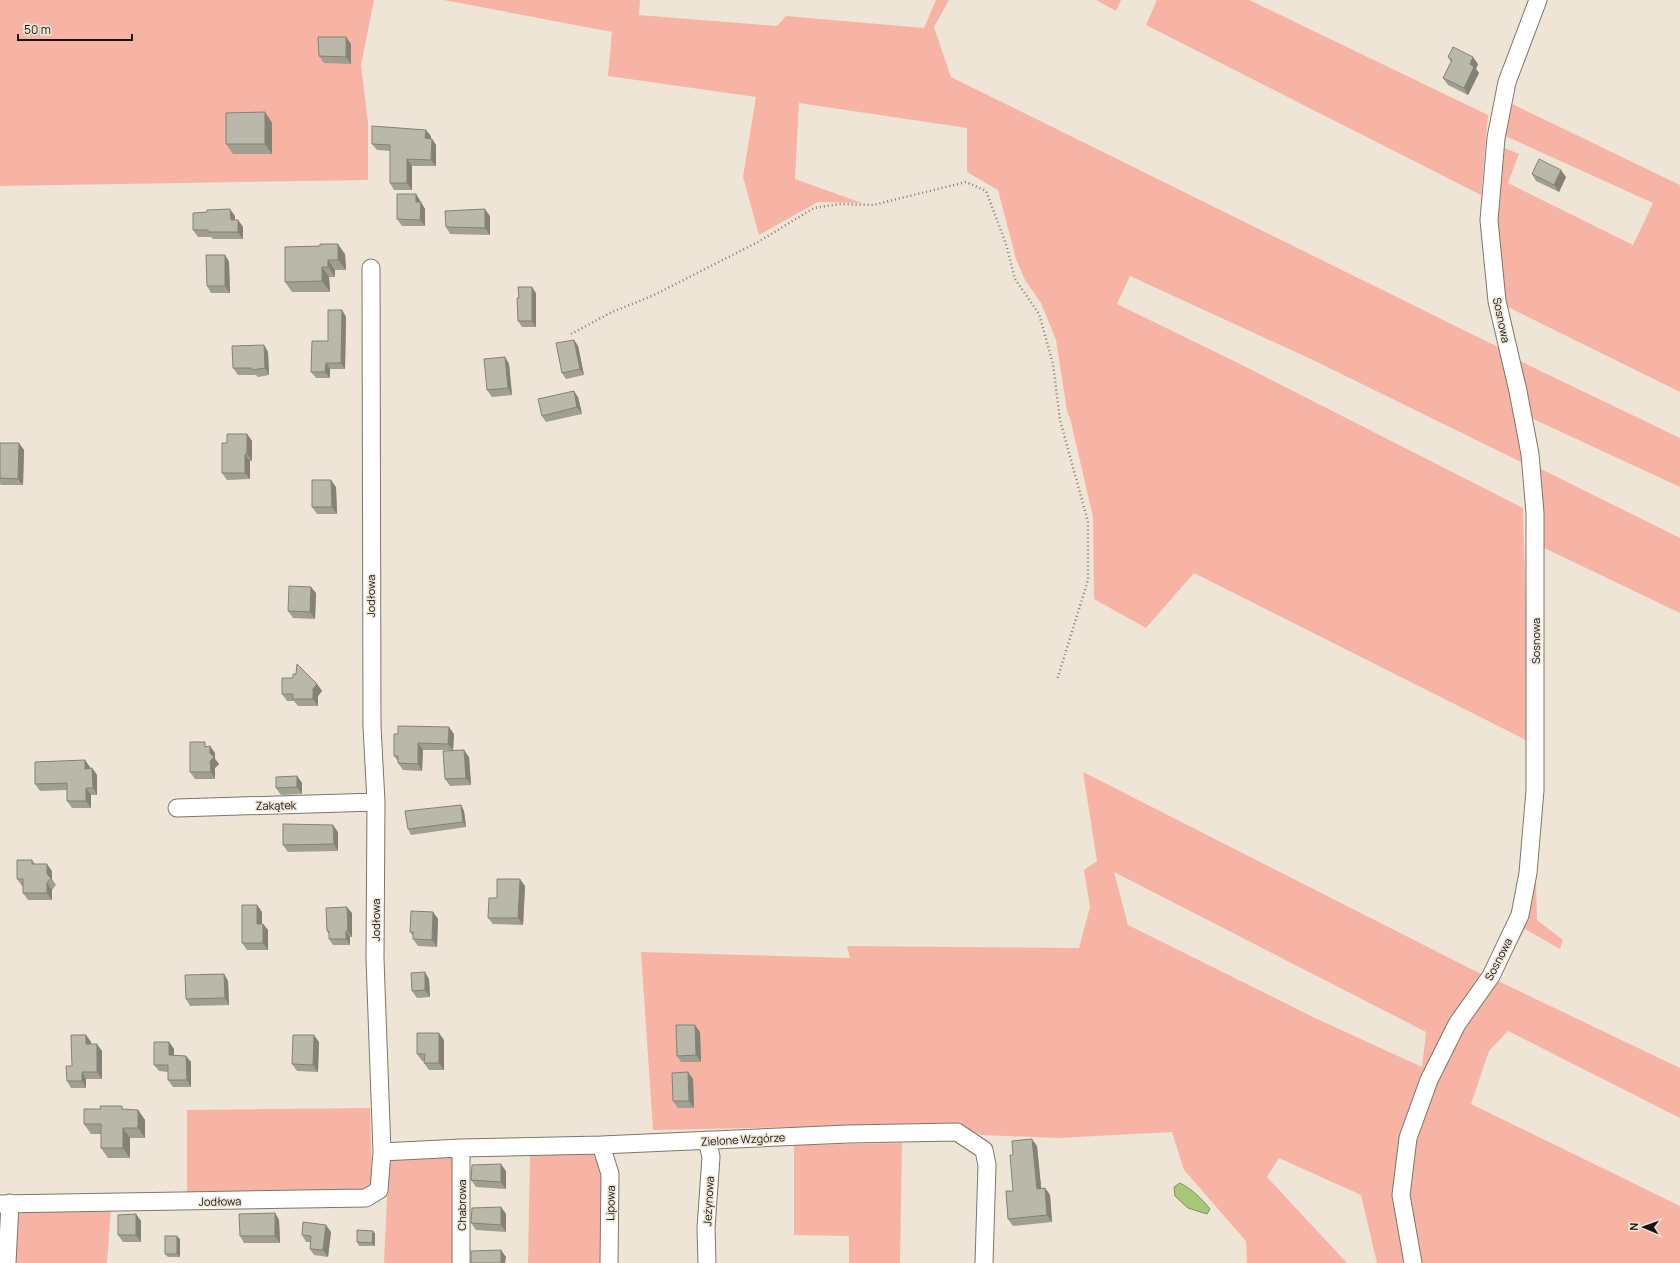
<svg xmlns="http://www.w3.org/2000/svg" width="1680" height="1263" font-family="Manrope,sans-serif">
	<rect width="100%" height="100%" fill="#eee5d7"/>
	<path fill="#f7b4a5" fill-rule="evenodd" d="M0 0H374L361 65 368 123V180L0 186Z
		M444 0H640L639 15 777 26 786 16 924 28 936 0H949L934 27 951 77 1504 350 1523 463 1315 361 1130 276 1117 304 1238 363 1523 508 1530 742 1194 573 1146 628 1094 599 1093 517 1070 418 1067 411 1056 340 1041 303 1025 280 1016 259 998 190 967 172V128L799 103 795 179 862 203 818 202 759 235 743 177 756 97 608 76 612 32Z
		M1096 0H1121L1116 11Z
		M1157 0H1249L1488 115 1481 195 1146 25Z
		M1508 102 1680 185V392L1508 307 1499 274 1497 231 1500 146 1519 154 1508 183 1633 245 1653 203 1501 134Z
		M1518 360 1680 438V487L1531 418Z
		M1539 468 1680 538V613L1538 545Z
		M1083 772 1485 976 1402 1148 1408 1263H1377L1361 1195 1279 1158 1267 1177 1347 1263H1247L1246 1241 1184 1170 1172 1132 1058 1138 982 1135 953 1124 653 1130 641 952 850 958 847 946 1079 948 1090 907 1084 870 1097 861ZM1114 872 1426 1032 1422 1067 1315 1018 1128 925Z
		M1532 866 1536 882 1537 920 1563 940 1560 949 1525 929 1496 980 1680 1068V1118L1508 1031 1489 1051 1471 1104 1680 1206V1263H1419L1405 1199 1409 1162 1434 1086 1457 1032 1493 978Z
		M370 1108 372 1184 355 1195 187 1198V1110Z
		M902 1143 900 1263H849V1236L794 1235V1145Z
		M596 1153 605 1175 603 1263H528L530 1156Z
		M389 1157H452L459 1169 457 1263H384Z
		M111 1208 107 1263H14L15 1212Z"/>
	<path fill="#a7c879" stroke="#7c925a" d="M1180 1183C1192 1189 1202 1199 1210 1209L1207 1214 1188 1208 1175 1196 1174 1187Z"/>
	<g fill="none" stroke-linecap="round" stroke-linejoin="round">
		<g stroke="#7e7669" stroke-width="19">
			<path id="minor" d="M177 808 376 802
				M601 1145 610 1174 609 1263
				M461 1148V1263
				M382 1152 461 1148 601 1145 848 1134 957 1132 984 1150 987 1165 984 1263
				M0 1204 366 1198 379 1190 382 1152 375 959 376 802 372 726 371 268
				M7 1263 10 1203
				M707 1263 706 1228 711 1157 707 1140
				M1413 1263 1401 1195 1408 1138 1429 1080 1457 1024 1491 976 1520 915 1528 873 1535 790V513L1530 454 1518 391 1497 301 1489 220 1496 138 1507 82 1538 0"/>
		</g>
		<path stroke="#837d73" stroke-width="2.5" stroke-dasharray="1 3" stroke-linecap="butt" d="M571 334 612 312 652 296 758 242 814 208 840 204 873 205 966 182 986 191 1006 244 1015 279 1039 314 1053 364 1060 420 1088 522V580L1057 680"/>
		<use href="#minor" stroke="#fff" stroke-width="17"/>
	</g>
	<path fill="#a09f91" d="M346 37 351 44V64L324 63 319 56Z
		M1448 57 1478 64 1476 69 1479 73 1468 95 1448 85 1443 78 1451 62Z
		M265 112 272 123V154H233L226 144Z
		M431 136V138L432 139 436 145V166H412V190H394L390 183V151L377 150 372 144Z
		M1532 174 1566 177 1559 192 1536 181Z
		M416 194 425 209V226H402L397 219Z
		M235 216V220H238L243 227V239H213L211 237H198L193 230Z
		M490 216V235L450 234 446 227Z
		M285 247 345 254 346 270H335V277H329L330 292H292L285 282Z
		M225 255 229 262 230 293H211L207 286Z
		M536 293V327H522L518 321Z
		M342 310 346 317 345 369H330V378H316L311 372 328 341Z
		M574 340 578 346 584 375 566 379 562 373Z
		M264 345 268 352 269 375 258 377 256 375H238L233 368Z
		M505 357 509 364 512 395 492 397 487 390Z
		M578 397 582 414 546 422 542 416Z
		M247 434 252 441V461H250V479L227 480 222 473Z
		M0 443 24 450 23 485H1L0 484Z
		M336 487 337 514H317L312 507Z
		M316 593 315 619 293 618 288 611Z
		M317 684 322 691 318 696V706H298L294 701H287L282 694Z
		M394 734H454L453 750H423L422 771 403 770 398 763V761L394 756Z
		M208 746 215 753V759L219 764 215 768V779H195L190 772Z
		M469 757 471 785 450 786 445 779Z
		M90 767V769L92 768 97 775V795H91V808H72L67 801V790L40 791 35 784Z
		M297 776 302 783V794L281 795 276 788Z
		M461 805 464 811 466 827 411 835 408 829Z
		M338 832V851L288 852 283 845Z
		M32 860 35 864 52 871V879L56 885 52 890V900H28L23 893V886H22L17 879Z
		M525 886 523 925 493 924 488 918Z
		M257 905 262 912V924H263L268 930V950H247L242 943Z
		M433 912 438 919 437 947 418 946 413 939V936L410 932Z
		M352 913V937H350V945H333L329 939V934L327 931Z
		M224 974 228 981 229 1005 190 1006 186 999Z
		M429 979 430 997 417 998 412 991Z
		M700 1032 701 1062H681L677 1056Z
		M86 1035 91 1042V1044L102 1051V1079H86V1088H71L67 1081 72 1066Z
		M444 1040V1070H429L424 1063V1061H422L417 1054Z
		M169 1042 174 1049V1055L186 1056 191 1062V1087H173L168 1080V1072L159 1071 154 1065Z
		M319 1042 318 1072 297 1071 292 1064Z
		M693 1079 694 1108H678L673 1101Z
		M125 1110H138L145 1120V1138H130V1158H108L101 1148V1134H91L84 1124Z
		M1037 1146 1041 1188H1045L1050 1195 1052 1222 1013 1226 1008 1219 1013 1191V1155Z
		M506 1171V1189L476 1187 471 1180Z
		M501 1207 506 1214V1232L476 1230 471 1223Z
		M275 1213 279 1220 280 1243H244L240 1236Z
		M141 1221V1242H123L118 1235Z
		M373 1231 375 1234V1246H359L357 1242Z
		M331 1232 328 1257 314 1255 310 1249V1242H306L302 1235Z
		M180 1239V1257H168L165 1254Z"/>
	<path fill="#828276" d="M346 37 351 44V64L346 57Z
		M1473 57 1478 64 1476 69 1479 73 1468 95 1464 88 1470 64Z
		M265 112 272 123V154L265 144Z
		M426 130 431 136 430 145 425 138Z
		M432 139 436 145V166L431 160Z
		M407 159 412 166V190L407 183Z
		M1561 170 1566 177 1559 192 1554 185Z
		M416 194 425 209V226L420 220 416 202Z
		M230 209 235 216V227L231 220Z
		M485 209 490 216V235L485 228Z
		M238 220 243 227V239L238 232Z
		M338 244 345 254 346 270 338 260Z
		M225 255 229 262 230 293 225 286Z
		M328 260 335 270V277L328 267Z
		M322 267 329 277 330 292 322 281Z
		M532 287 536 293V327L532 321Z
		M342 310 346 317 345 369 341 363Z
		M574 340 578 346 584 375 580 369Z
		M264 345 268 352 269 375 265 368Z
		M505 357 509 364 512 395 508 388Z
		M326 363 330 369V378L325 372Z
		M574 391 578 397 582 414 577 407Z
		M247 434 252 441V461L247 454Z
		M19 443 24 450 23 485 18 479Z
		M245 454 250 461V479L245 473Z
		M331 480 336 487 337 514 332 507Z
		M311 587 316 593 315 619 310 612Z
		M317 684 322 691 318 696V706L313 699V689Z
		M449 727 454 734 453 750 448 744Z
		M418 743 423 750 422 771 418 764Z
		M210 746 215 753V759L219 764 215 768V779L211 772Z
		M464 750 469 757 471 785 466 778Z
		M85 760 90 767V776L85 769Z
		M92 768 97 775V795L93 788Z
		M297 776 302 783V794L297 787Z
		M86 788 91 795V808L86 801Z
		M461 805 464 811 466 827 463 822Z
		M333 825 338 832V851L334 844Z
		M47 864 52 871V879L47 874Z
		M520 879 525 886 523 925 518 918Z
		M47 883 52 890V900L47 893Z
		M257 905 262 912V931L257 924Z
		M347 907 352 913V937L348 931Z
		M433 912 438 919 437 947 432 940Z
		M263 924 268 930V950L263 943Z
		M346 931 350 937V945L346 939Z
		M425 972 429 979 430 997 425 990Z
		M224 974 228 981 229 1005 225 998Z
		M695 1025 700 1032 701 1062 696 1055Z
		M439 1033 444 1040V1070L439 1063Z
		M86 1035 91 1042V1051L86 1044Z
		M314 1035 319 1042 318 1072 313 1065Z
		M169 1042 174 1049V1062L169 1055Z
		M97 1044 102 1051V1079L97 1072Z
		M186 1056 191 1062V1087L187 1080Z
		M82 1072 86 1079V1088L82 1081Z
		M688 1072 693 1079 694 1108 689 1101Z
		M138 1110 145 1120V1138L138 1128Z
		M123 1128 130 1138V1158L123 1148Z
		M1032 1139 1037 1146 1042 1196 1037 1189Z
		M501 1164 506 1171V1189L501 1182Z
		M1045 1188 1050 1195 1052 1222 1047 1215Z
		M501 1207 506 1214V1232L501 1225Z
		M275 1213 279 1220 280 1243 275 1236Z
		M136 1214 141 1221V1242L136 1235Z
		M326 1225 331 1232 328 1257 323 1250Z
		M373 1231 375 1234V1246L372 1243Z
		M177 1236 180 1239V1257L177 1254Z
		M501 1250 506 1257 505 1263H501Z"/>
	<path fill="#bab9a9" stroke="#828276" d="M318 37H346V57L319 56Z
		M1453 47 1473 57 1470 64 1474 67 1464 88 1443 78 1452 60 1448 57Z
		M265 112V144H226V113Z
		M372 126 426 130 425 138 432 139 431 160 407 159V183H390V145L372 144Z
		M1539 159 1561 170 1554 185 1532 174Z
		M397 194H416V202H421L420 220 397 219Z
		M230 209 231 220H238V232H208V230H193V213L207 212V210Z
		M485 209V228L446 227 445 211Z
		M320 244H338V260H328V267H322V281L285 282V247L320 246Z
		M206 255H225V286H207Z
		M518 287H532V321H518L517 298H519Z
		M328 310H342L341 363H326L325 372H311L312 341H328Z
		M574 340 580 369 562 373 556 343Z
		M264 345 265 368 253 370 251 368H233L232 346Z
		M505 357 508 388 487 390 484 359Z
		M574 391 577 407 542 416 538 399Z
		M227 434H247V454H245V473H222V443H227Z
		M0 443H19L18 479 0 478Z
		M312 480H331L332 507H312Z
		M289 586 311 587 310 612 288 611Z
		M297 664 317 684 313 689V699H293V694H282V678H293V674H296Z
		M398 726 449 727 448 744 418 743V764L398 763V756H394V734H398Z
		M190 742H205V747L210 746V753L214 757 210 761 211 772H190Z
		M464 750 466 778 445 779 443 751Z
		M85 760V769L92 768 93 788H86V801H67V783L35 784V762Z
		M297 776V787L276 788V777Z
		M461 805 463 822 408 829 405 811Z
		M283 824 333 825 334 844 283 845Z
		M17 860H32V864H47V874L51 878 47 883V893H23V879H17Z
		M497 879H520L518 918H488L489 898H497Z
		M242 905H257V924H263V943H242Z
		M347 907 348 931H346V939H329V931H327L326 908Z
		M411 911 433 912 432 940 413 939V932H410Z
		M425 972V990L412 991 411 973Z
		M224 974 225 998 186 999 185 975Z
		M676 1025H695L696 1055 677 1056Z
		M417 1033H439V1063H424L425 1054H417Z
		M71 1035H86V1044H97V1072H82V1081H67L66 1066H72Z
		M293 1035H314L313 1065 292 1064Z
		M154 1042H169V1055L186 1056 187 1080H168V1065H154Z
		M688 1072 689 1101H673L672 1073Z
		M100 1106H122V1109L138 1110V1128H123V1148H101V1124H84V1109H101Z
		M1032 1139 1037 1189 1045 1188 1047 1215 1008 1219 1006 1191H1013L1010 1155H1013L1012 1141Z
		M501 1164V1182L471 1180 472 1165Z
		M501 1207V1225L471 1223 472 1208Z
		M275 1213V1236H240L239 1214Z
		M136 1214V1235H118V1215Z
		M303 1222 326 1225 323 1250 310 1249 311 1236 302 1235Z
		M357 1230 373 1231 372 1243 357 1242Z
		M165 1236H177V1254H165Z
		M501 1250V1263H471V1251Z"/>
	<g text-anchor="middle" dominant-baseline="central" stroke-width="3" stroke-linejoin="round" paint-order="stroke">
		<g font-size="11" fill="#181510" stroke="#eee5d7">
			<text transform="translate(1502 320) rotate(78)">Sosnowa</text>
			<text transform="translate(370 596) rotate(-90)">Jodłowa</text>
			<text transform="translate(1535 641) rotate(-90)">Sosnowa</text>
			<text transform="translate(276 805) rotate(-1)">Zakątek</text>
			<text transform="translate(375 920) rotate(-90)">Jodłowa</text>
			<text transform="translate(1498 959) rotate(-63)">Sosnowa</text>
			<text transform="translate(743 1139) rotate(-3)">Zielone Wzgórze</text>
			<text transform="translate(220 1201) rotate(-1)">Jodłowa</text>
			<text transform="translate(708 1201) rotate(-87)">Jeżynowa</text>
			<text transform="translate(610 1203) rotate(-89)">Lipowa</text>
			<text transform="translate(461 1205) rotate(-90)">Chabrowa</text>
		</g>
	</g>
	<g transform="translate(1644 1227) rotate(272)" stroke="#eee5d7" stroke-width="3" paint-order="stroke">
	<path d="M0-3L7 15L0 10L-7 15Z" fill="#181510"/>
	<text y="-6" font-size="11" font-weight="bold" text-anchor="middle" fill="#181510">N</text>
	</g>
	<path d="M18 34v6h114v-6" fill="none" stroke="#181510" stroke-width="2"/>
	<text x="24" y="34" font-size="12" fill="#181510" stroke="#eee5d7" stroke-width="3" paint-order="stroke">50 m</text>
</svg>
